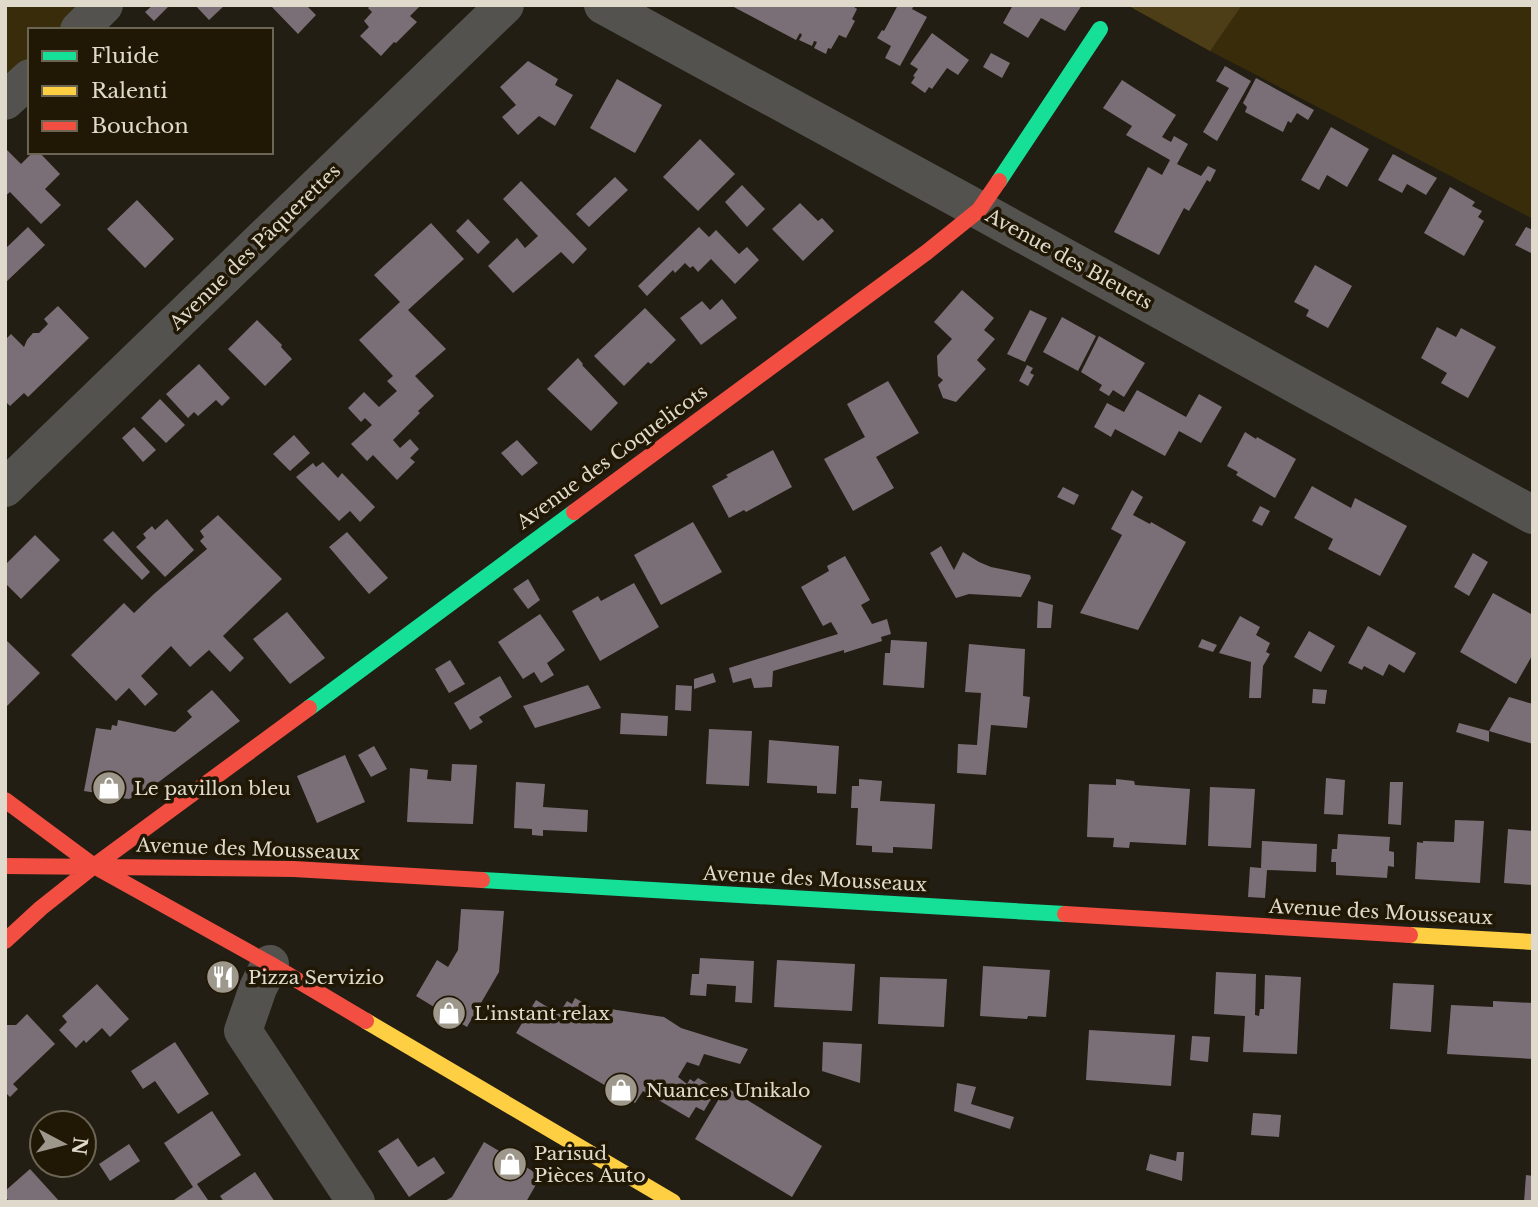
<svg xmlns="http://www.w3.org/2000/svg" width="1538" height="1207" font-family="'Libre Baskerville',serif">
	<rect width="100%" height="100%" fill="#231e13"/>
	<path fill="#392c0a" d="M5 5H83L57 30H30V56L5 79Z
		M1127 5H1533V219L1210 51Z"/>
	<path fill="#4d3e17" d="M1127 5H1242L1210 51Z"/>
	<path fill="#7a6f77" d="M153 5H170L154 21 145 12Z
		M195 5H225L209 20Z
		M270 5H306L316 15 298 34Z
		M371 5H421L410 16 417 22 396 43 394 42 381 56 360 36 369 27 364 21 372 12 368 8Z
		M730 5H851L857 9 852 19 855 21 846 38 839 35 831 49 828 48 826 54 814 48 817 42 814 41 812 46 799 40 802 35 800 33 796 40Z
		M898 5H914L912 9 927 17 900 66 885 58 891 46 877 38 882 30 884 31Z
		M1013 5 1022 6 1082 5 1065 31 1041 18 1028 38 1003 23Z
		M932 33 969 60 958 75 947 68 932 89 929 87 925 93 911 83 915 77 913 76 918 69 910 64Z
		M991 53 1010 63 1002 78 983 67Z
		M528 61 558 79 555 85 573 95 555 126 539 116 518 135 502 117 516 105 500 87Z
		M1225 66 1251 81 1217 141 1203 132 1229 88 1216 81Z
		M1256 78 1314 110 1308 120 1297 113 1291 123 1288 121 1283 132 1245 112 1247 107 1243 103Z
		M617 79 662 105 635 153 590 128Z
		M1122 80 1176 115 1162 137 1171 142 1174 136 1188 144 1177 164 1201 176 1208 166 1216 170 1210 182 1207 180 1189 211 1184 208 1159 255 1114 232 1148 167 1162 175 1170 160 1126 135 1132 126 1103 108Z
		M1331 127 1369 149 1347 187 1327 175 1319 190 1301 180Z
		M700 139 735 174 698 211 663 177Z
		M5 148 21 164 33 152H39L60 174 45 189 61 205 41 224 10 192 5 196Z
		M1393 154 1437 178 1426 195 1407 184 1402 193 1378 180Z
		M615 177 628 190 589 227 576 214Z
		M521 181 587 249 573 264 561 252 513 293 488 266 517 238 525 248 538 236 503 199Z
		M742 185 765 209 747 227 725 202Z
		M1450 187 1475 202 1472 206 1482 211 1478 217 1484 221 1464 256 1424 233Z
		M137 200 174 239 145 268 107 229Z
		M800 203 818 221 822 218 834 231 803 261 772 229Z
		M468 219 490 242 478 254 456 231Z
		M431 223 464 259 408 310 446 349 415 376 434 396 418 411 420 413 393 440 400 448 410 439 419 449 410 458 415 462 397 480 373 455 367 461 351 444 372 425 365 418 361 422 348 408 364 392 379 407 397 391 387 381 393 376 359 340 400 302 374 275Z
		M28 227 45 245 5 283V249Z
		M699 227 709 237 716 230 739 254 747 247 759 260 735 284 711 259 698 272 693 266 690 268 685 263 675 273 673 270 647 296 638 286Z
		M1526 227 1533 230V254L1515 245Z
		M1315 265 1352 286 1328 328 1306 316 1309 310 1294 302Z
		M962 290 994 318 984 330 995 339 977 360 986 369 956 402 943 398 938 385 943 380 938 376 937 356 952 339 934 322Z
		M722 299 737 318 701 345 680 318 702 301 710 310Z
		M58 306 89 338 28 397 24 393 10 406 5 401V340L11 334 24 347 27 340 33 333H39L48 324 44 319Z
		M645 308 676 340 651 364 648 362 624 386 594 356Z
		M1030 310 1047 318 1025 362 1007 354Z
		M1062 317 1096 336 1078 371 1043 352Z
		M257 320 282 345 281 347 292 359 265 386 228 349Z
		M1437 327 1456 337 1461 328 1496 347 1468 398 1441 383 1447 373 1421 358Z
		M1099 336 1145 363 1124 397 1113 390 1109 396 1099 390 1102 385 1081 372Z
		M578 358 583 364 582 365 618 403 591 431 547 389Z
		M199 364 230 398 222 406 216 400 198 416 194 412 188 418 166 394Z
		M1027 365 1033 368 1030 373 1034 375 1028 386 1019 381Z
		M888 381 919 433 876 457 894 488 853 511 824 459 865 437 847 404Z
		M1137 390 1186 417 1199 394 1222 407 1201 443 1179 431 1165 456 1115 429 1111 437 1094 427 1107 403 1124 412Z
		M160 399 185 425 166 443 141 418Z
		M134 427 156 450 143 462 122 438Z
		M1245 432 1256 439 1257 437 1296 459 1275 498 1236 475 1238 472 1227 466Z
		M294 435 310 453 290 471 273 454Z
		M517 440 538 463 522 476 501 453Z
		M773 450 792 487 746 512 744 510 729 518 712 486 728 477 726 475Z
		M323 462 338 478 342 473 375 507 360 522 350 511 339 521 296 477 313 463 316 467Z
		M1312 486 1351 508 1355 498 1407 526 1380 576 1328 549 1333 539 1294 518Z
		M1063 487 1079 495 1074 505 1057 497Z
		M1132 490 1143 497 1133 515 1150 524 1151 522 1186 542 1138 630 1080 613 1122 535 1111 529Z
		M1260 506 1270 511 1262 526 1252 521Z
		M218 515 282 579 223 636 244 658 230 672 209 650 190 667 171 646 141 676 158 694 145 706 129 688 116 701 71 655 124 603 134 613 155 593 207 549 200 541 204 537 200 531Z
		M167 519 194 550 165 577 136 547 146 538 143 534 152 526 155 530Z
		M693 522 722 572 661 605 634 555Z
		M113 531 150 572 142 580 103 540Z
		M347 532 388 578 369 594 329 547Z
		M35 535 60 560 21 599 5 583V565Z
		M941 546 954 570 963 552 979 562 991 567 1030 575 1031 578 1021 597 969 594 956 598 930 553Z
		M1473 553 1488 562 1469 596 1454 587Z
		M845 556 870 600 861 605 872 624 887 619 891 634 881 637 882 641 844 653V650L773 671 772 687 754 688 751 678 733 683 729 668 838 634 831 622 823 626 801 587 829 571 827 566Z
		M528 579 540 600 528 609 513 589Z
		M634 583 659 627 600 661 572 611 598 596 601 601Z
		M1493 593 1533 615V654L1516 684 1460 652Z
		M1038 601 1053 605 1051 628H1037Z
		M287 612 325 658 290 684 253 639Z
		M540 614 565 650 547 663 554 675 541 683 534 672 523 679 498 642Z
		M1240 616 1260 627 1256 635 1270 643 1266 652 1270 654 1263 666 1261 698H1249L1251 662 1219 653Z
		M1368 626 1416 653 1404 673 1389 664 1383 676 1364 666 1362 670 1348 663Z
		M1309 631 1335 646 1321 672 1294 657Z
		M5 639 40 673 5 708Z
		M1202 639 1217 645 1213 652 1198 647Z
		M891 640 927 642 924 688 883 685 885 653H890Z
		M969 644 1025 649 1023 696 1030 697 1027 728 991 725 986 775 957 773 958 744 977 745 981 693 965 692Z
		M450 660 465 684 449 693 435 669Z
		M713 673 716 682 694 689V679Z
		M500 676 512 697 479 717 483 722 470 730 454 703Z
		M588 685 601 708 535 728 523 706Z
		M676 685 692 686 691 711 675 710Z
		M1313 689 1327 690 1325 704 1312 703Z
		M212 690 240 721 156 784 129 799 121 798V800L113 799 112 801 102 799 103 797 97 796V793L84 791 96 728 111 730 112 725 117 726 118 720 175 732 192 717 187 711Z
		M1509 697 1533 704V744L1489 731V742L1456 732 1459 723 1489 731Z
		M621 713 668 716 667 736 620 734Z
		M709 729 752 731 749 786 706 784Z
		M769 740 839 746 836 794 817 793V786L767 783Z
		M374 746 387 769 371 777 358 755Z
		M345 755 365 802 317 823 297 776Z
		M452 764 477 765 473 824 407 822 410 768 428 770 427 779 451 781Z
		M1326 778 1345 780 1343 815 1324 814Z
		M859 779 882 781 880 801 935 804 932 849 893 847V853L872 852V846L856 845 858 808H851L852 786H859Z
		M1116 779 1134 781 1135 785 1190 789 1186 845 1130 842 1129 848 1113 847 1114 838 1087 837 1089 784 1116 785Z
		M516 782 545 784 543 807 588 810 587 832 543 830V836L532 835V829L514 828Z
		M1390 782H1403L1401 825 1388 824Z
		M1210 787 1255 789 1251 848 1208 846Z
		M1455 820 1484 821 1480 883 1415 879 1417 842 1423 843V841L1454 842Z
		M1508 829 1533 831V885L1504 883Z
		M1338 834 1390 837 1389 851 1394 852V867L1388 866 1387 878 1336 875V862H1331L1332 849H1337Z
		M1262 841 1317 844 1316 872 1267 870 1265 898 1248 897 1250 867 1261 868Z
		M461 909 504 911 499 972 467 1027 416 996 437 960 448 967 458 950Z
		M700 958 754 961 752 1003 735 1002 736 986 707 984 706 996 690 995 692 974H699Z
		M777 960 855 964 852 1011 774 1007Z
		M983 966 1050 970 1046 1017 1028 1016 1027 1019 980 1016Z
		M1216 972 1256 974 1255 1015 1259 1016 1260 1009H1264L1265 975 1301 977 1297 1054 1243 1052 1245 1016 1214 1014Z
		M880 977 947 979 944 1027 878 1024Z
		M1393 983 1434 985 1431 1032 1390 1029Z
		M97 984 129 1019 110 1037 102 1028 86 1043 84 1040 76 1048 59 1030 67 1022 62 1016Z
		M575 998 608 1017 610 1009 664 1017 681 1028 748 1049 740 1064 704 1054 699 1066 687 1062 678 1077 687 1084 690 1079 694 1082 698 1078 717 1089 704 1111 696 1107 689 1118 643 1091 635 1103 516 1033 536 1000 559 1014 567 1001 572 1004Z
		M1493 1001 1533 1003V1059L1447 1054 1451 1005 1493 1007Z
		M27 1014 55 1044 13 1084 18 1089 10 1097 5 1092V1025H16Z
		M1089 1030 1175 1035 1171 1086 1086 1080Z
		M1192 1036 1210 1037 1208 1062 1190 1060Z
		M175 1042 209 1094 178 1114 155 1081 143 1089 131 1071Z
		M823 1042 862 1044 860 1083 822 1071Z
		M957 1083 976 1087 971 1104 1014 1117 1010 1129 954 1111Z
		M726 1087 822 1146 792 1197 695 1139Z
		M212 1111 241 1155 197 1184 208 1200 206 1202H171L193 1187 164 1143Z
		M1253 1113 1281 1115 1279 1137 1251 1135Z
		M398 1138 418 1167 434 1157 445 1173 409 1197 378 1151Z
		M484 1142 541 1176 526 1202H443L452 1197Z
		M129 1144 140 1161 110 1181 99 1164Z
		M84 1152 91 1159 75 1175 65 1165H84Z
		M1177 1152H1184L1182 1181 1146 1170 1150 1154 1176 1161Z
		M30 1169 60 1202H6L8 1200 5 1196V1191Z
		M255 1172 275 1202H224L220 1196Z
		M1526 1175 1533 1176V1202H1524Z"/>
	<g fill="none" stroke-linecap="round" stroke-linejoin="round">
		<path stroke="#53524e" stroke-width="38" d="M603 5 979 210 1533 515
			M79 30 104 5
			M5 101 30 78
			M5 488 505 5
			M270 964 258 988 243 1031 356 1202"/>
		<path stroke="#16e098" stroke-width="16" d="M999 181 1100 29
			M309 708 574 512
			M482 880 1065 914"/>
		<path stroke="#ffcf43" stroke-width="16" d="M1410 935 1533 942
			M366 1021 673 1202"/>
		<path stroke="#f24e42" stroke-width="16" d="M574 512 927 252 979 210 999 181
			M5 800 94 866 270 964 366 1021
			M5 866 294 869 482 880
			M1065 914 1410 935
			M5 941 41 908 94 866 309 708"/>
	</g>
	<defs>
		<g id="shop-disc" transform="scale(1.75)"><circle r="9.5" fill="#9e988c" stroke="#201704"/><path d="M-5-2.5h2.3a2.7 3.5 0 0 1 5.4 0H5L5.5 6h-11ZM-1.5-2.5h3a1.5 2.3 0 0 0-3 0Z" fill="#fff"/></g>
		<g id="restaurant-disc" transform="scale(1.75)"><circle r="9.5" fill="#9e988c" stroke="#201704"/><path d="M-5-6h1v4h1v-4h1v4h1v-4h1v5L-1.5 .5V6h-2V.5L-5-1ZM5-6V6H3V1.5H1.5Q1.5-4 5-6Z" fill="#fff"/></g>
	</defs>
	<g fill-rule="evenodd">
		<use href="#shop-disc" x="109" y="788"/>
		<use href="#restaurant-disc" x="223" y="977"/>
		<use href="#shop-disc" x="449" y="1013"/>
		<use href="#shop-disc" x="621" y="1090"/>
		<use href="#shop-disc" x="510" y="1164"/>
	</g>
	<g text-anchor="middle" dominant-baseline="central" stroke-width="7" stroke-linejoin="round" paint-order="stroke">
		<g font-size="19" fill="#e0dacd" stroke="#201704">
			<text transform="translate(255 247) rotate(-44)">Avenue des Pâquerettes</text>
			<text transform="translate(1069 259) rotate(29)">Avenue des Bleuets</text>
			<text transform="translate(612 457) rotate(-36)">Avenue des Coquelicots</text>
			<text transform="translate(248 849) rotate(2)">Avenue des Mousseaux</text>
			<text transform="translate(815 879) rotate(3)">Avenue des Mousseaux</text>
			<text transform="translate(1381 912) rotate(3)">Avenue des Mousseaux</text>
		</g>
		<g font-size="19" fill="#e0dacd" stroke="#201704" text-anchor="start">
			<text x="134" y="788">Le pavillon bleu</text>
			<text x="248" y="977">Pizza Servizio</text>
			<text x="474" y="1013">L'instant relax</text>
			<text x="646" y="1090">Nuances Unikalo</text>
			<text x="534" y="1153">Parisud<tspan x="534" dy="22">Pièces Auto</tspan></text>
		</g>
	</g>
	<rect width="1538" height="1207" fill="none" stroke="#e0dacd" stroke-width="14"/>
	<rect x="28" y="28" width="245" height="126" fill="#201704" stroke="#6d6554" stroke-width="2"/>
	<rect x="42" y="51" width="35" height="10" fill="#16e098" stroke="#6d6554" stroke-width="2"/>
	<text x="91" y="63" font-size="21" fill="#e0dacd">Fluide</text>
	<rect x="42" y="86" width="35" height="10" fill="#ffcf43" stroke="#6d6554" stroke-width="2"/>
	<text x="91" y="98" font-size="21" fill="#e0dacd">Ralenti</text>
	<rect x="42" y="121" width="35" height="10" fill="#f24e42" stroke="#6d6554" stroke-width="2"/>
	<text x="91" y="133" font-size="21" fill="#e0dacd">Bouchon</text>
	<g transform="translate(63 1144) rotate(97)"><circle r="33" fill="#201704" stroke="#6d6554" stroke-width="2"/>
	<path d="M0-5L12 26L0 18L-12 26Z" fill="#9e988c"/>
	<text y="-10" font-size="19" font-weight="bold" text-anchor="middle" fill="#e0dacd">N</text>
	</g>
</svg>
